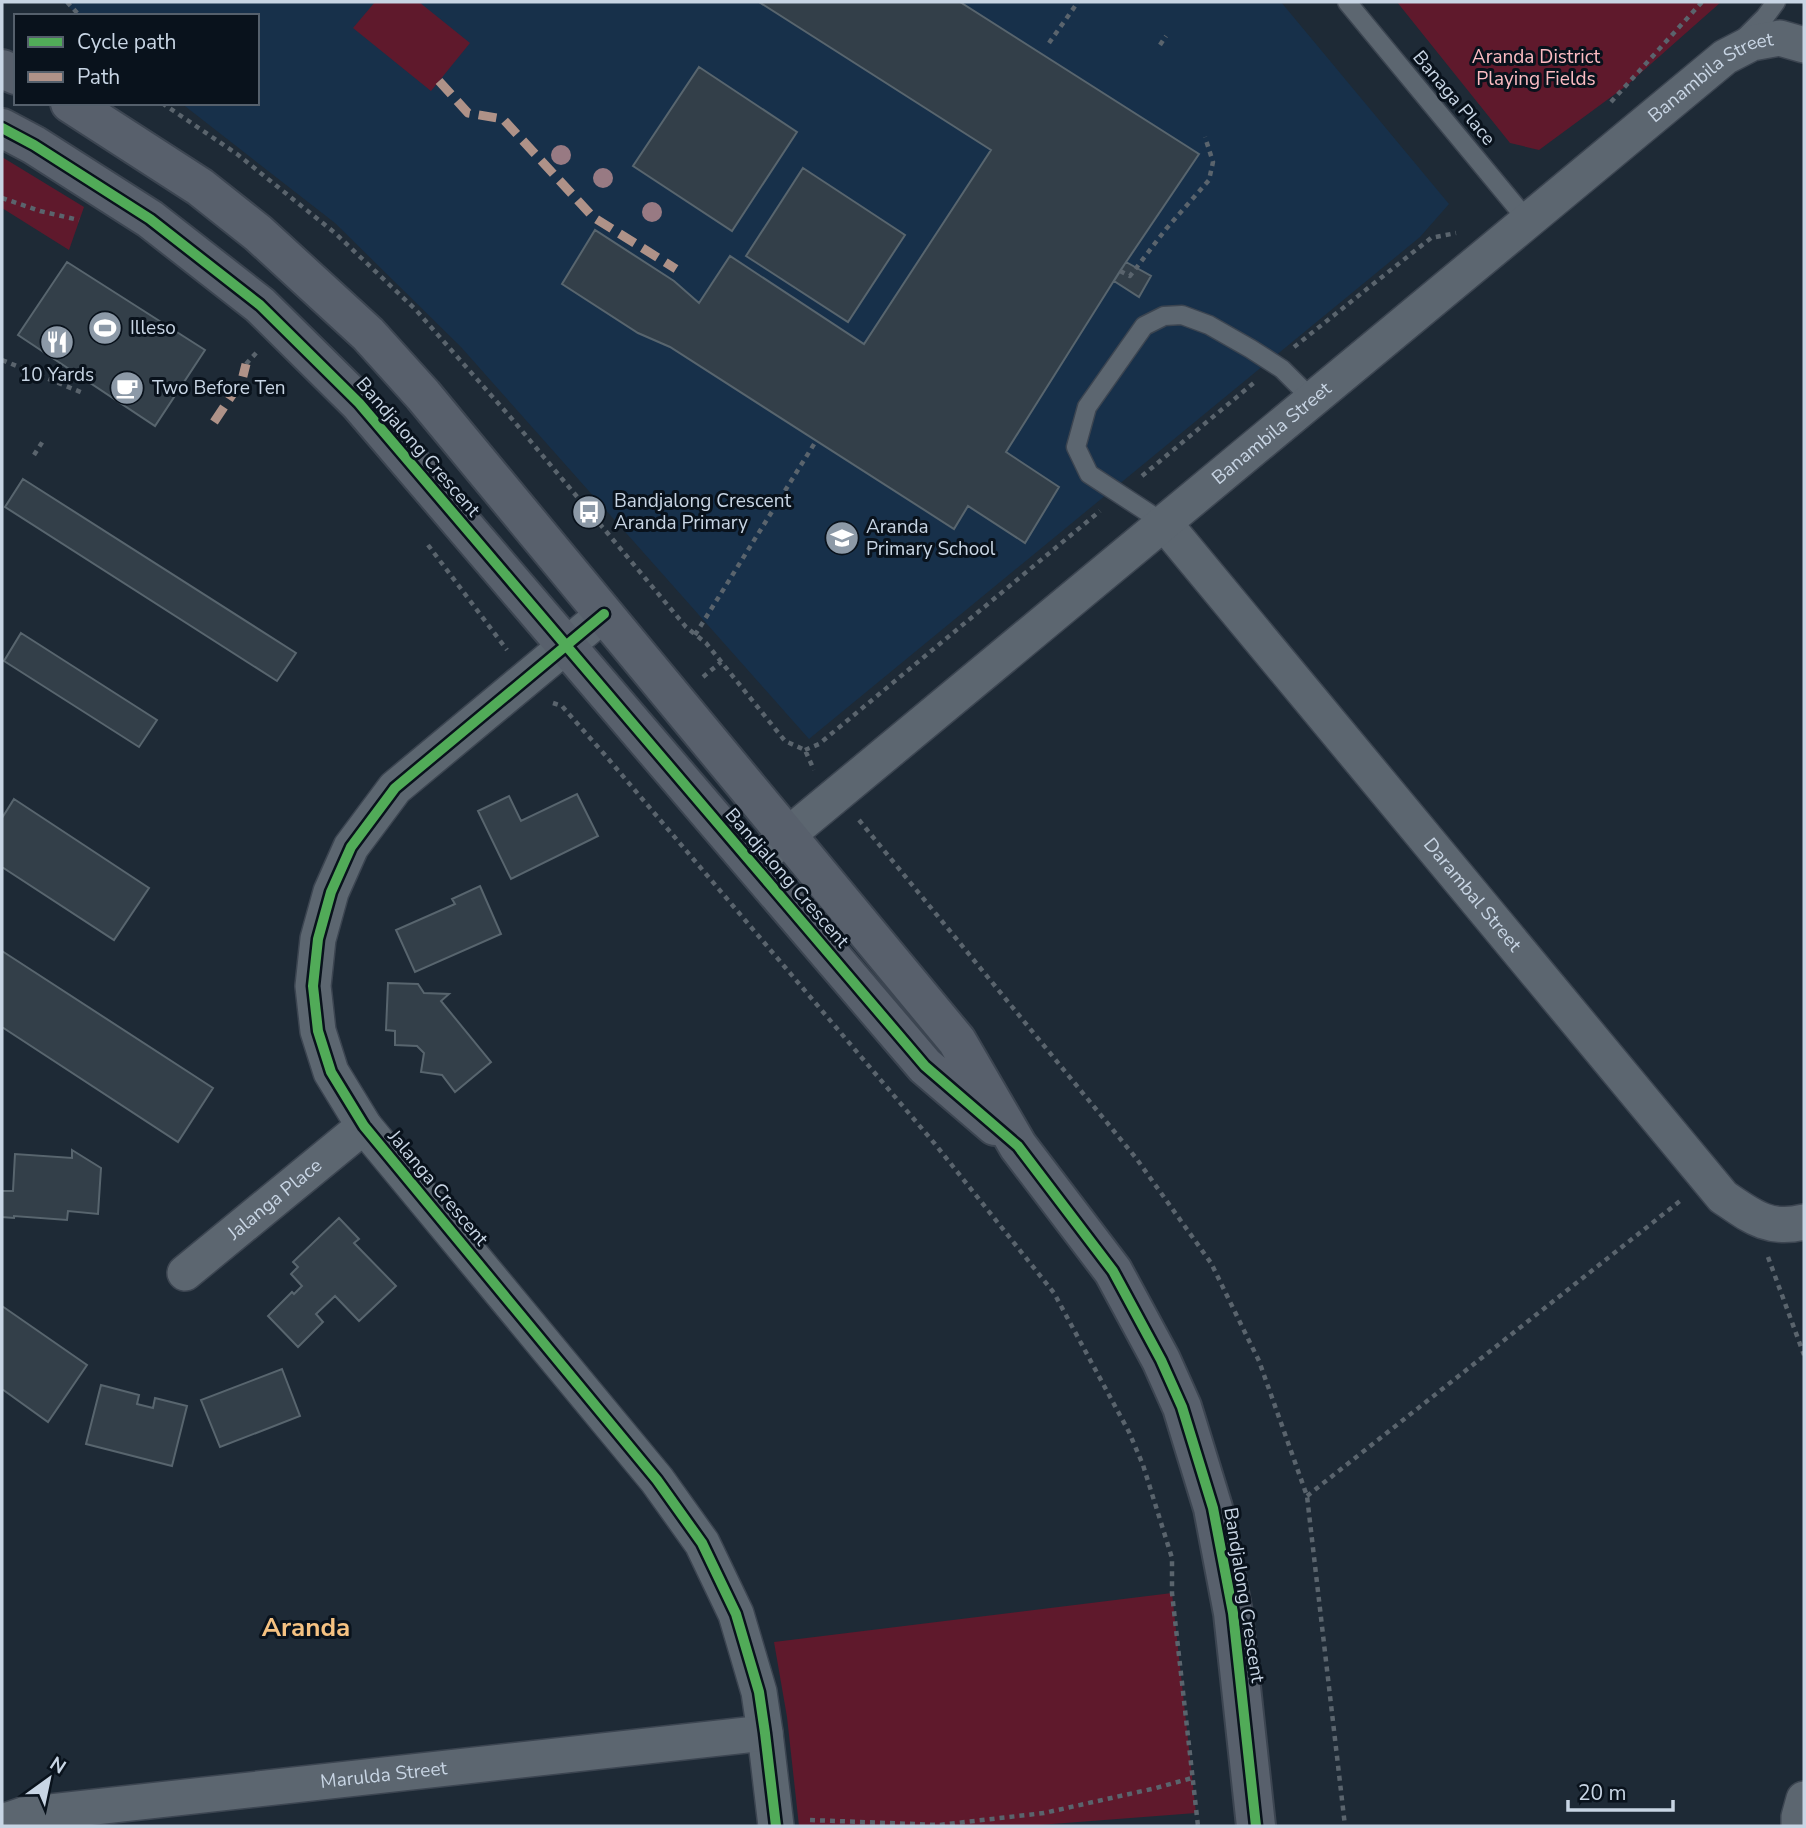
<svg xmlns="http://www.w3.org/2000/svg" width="1806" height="1828" font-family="'Nunito Sans',sans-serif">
	<rect width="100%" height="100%" fill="#1e2a36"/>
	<path fill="#17304a" d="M63 2H1281L1449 204 1420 237 809 739 461 347 335 223 181 103H257V16H79Z"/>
	<path fill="#5f192c" d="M375 2H419L470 43 431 91 353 28Z
		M1397 2H1721L1626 86 1539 150 1510 143Z
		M2 157 84 207 69 250 2 208Z
		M1172 1593 1196 1813 1026 1826H799L787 1717 774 1642Z"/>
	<path fill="#333f49" stroke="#58656e" stroke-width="2" d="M759 2H960L1199 154 1120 271 1006 452 1059 487 1025 543 968 506 954 529 670 347 638 333 562 284 595 230 674 281 699 303 730 256 864 344 991 150Z
		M699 67 797 132 732 231 633 166Z
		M803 168 905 235 848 322 746 256Z
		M67 262 205 350 155 426 18 335Z
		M1126 262 1151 276 1139 297 1114 281Z
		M23 479 296 653 277 681 5 507Z
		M21 633 157 720 139 747 4 661Z
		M577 794 598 836 511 879 478 811 509 796 521 821Z
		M14 799 149 888 114 940 2 867V818Z
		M480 886 501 934 415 972 396 930 455 904 452 899Z
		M2 951 213 1088 178 1142 2 1027Z
		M388 983 418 984 424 993 449 994 441 1001 491 1062 455 1092 442 1075 421 1072 424 1053 417 1046 395 1045V1031L386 1030Z
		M72 1150 101 1168 98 1214 68 1211 67 1220 14 1216V1218L2 1217V1191H13L15 1154 72 1158Z
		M339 1218 359 1239 354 1243 396 1286 359 1321 335 1296 316 1314 323 1322 298 1347 268 1316 292 1292 294 1294 302 1286 291 1274 298 1267 293 1262Z
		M2 1306 87 1365 48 1422 2 1389Z
		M282 1369 300 1416 220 1447 201 1400Z
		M101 1385 139 1395 137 1404 153 1408 155 1398 187 1406 172 1466 86 1444Z"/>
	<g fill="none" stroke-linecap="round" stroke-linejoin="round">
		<g stroke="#3c4551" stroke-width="21">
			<path id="lane" d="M1347 2 1528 221
				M1743 39 1765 17 1776 2
				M1164 523 1089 474 1076 447 1087 407 1144 326 1164 316 1182 315 1209 325 1251 349 1282 369 1313 400"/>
		</g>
		<g stroke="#3c4551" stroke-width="38">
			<g id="street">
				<path id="s1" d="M1164 523 1723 1197C1751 1216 1769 1231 1804 1222"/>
				<path d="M604 614 395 788 351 847 331 892 318 939 313 986 318 1031 331 1072 364 1126 657 1480 702 1543 736 1614 759 1692 765 1733 776 1826"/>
				<path id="s2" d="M753 864 1725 57 1752 43 1780 38 1804 45"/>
				<path id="s3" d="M185 1273 364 1126"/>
				<path id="s4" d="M2 1822 23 1815 765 1733"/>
				<path d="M1799 1826V1817L1804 1799"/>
			</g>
		</g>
		<g stroke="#3c4551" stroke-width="42">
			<path id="secondary" d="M2 69 16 75
				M70 103 200 187 258 233 368 334 423 395 957 1041 1018 1146 1113 1271 1161 1360 1182 1407 1213 1508 1233 1613 1256 1826
				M2 128 34 145 150 219 260 305 359 403 925 1066 995 1126"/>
		</g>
		<path stroke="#5a646d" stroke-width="4.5" stroke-dasharray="5 5" stroke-linecap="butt" d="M67 2 80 16
			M1049 43 1078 2
			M1160 45 1166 36
			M1611 102 1702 2
			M162 103 237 154 335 233 415 309 512 419 686 627 706 643 785 741 805 750 814 770
			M2 198 40 211 79 220
			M1120 271 1130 276 1166 229 1209 180 1213 162 1205 137
			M1294 347 1431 238 1456 233
			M2 360 83 393
			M246 364 257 352
			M34 455 43 441
			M1142 476 1256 381
			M428 545 507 650
			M695 635 816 441
			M703 677 721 662
			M553 703 562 706 605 755 935 1144 1054 1293 1129 1432 1143 1465 1172 1558V1593L1198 1826
			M805 750 819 744 1100 511
			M859 820 1136 1158 1211 1263 1259 1361 1307 1496 1345 1826
			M1768 1257 1804 1355
			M1307 1496 1680 1201
			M810 1820 939 1825 1044 1813 1156 1788 1192 1778"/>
		<use href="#lane" stroke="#5c6670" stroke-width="18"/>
		<use href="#street" stroke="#5c6670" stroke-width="35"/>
		<use href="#secondary" stroke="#58606c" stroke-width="38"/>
		<path stroke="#af9288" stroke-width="9" stroke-dasharray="18 9" stroke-linecap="butt" d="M439 81 468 113 503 119 593 217 676 269
			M214 422 242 380 246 364"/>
		<g stroke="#09121c" stroke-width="15">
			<path id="cycleway" d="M2 128 34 145 150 219 260 305 359 403 925 1066 1018 1146 1113 1271 1161 1360 1182 1407 1213 1508 1233 1613 1256 1826
				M604 614 395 788 351 847 331 892 318 939 313 986 318 1031 331 1072 364 1126 657 1480 702 1543 736 1614 759 1692 765 1733 776 1826"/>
		</g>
		<use href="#cycleway" stroke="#51ab58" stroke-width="10"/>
	</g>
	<g fill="#987a83">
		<circle cx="561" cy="155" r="10"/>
		<circle cx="603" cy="178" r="10"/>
		<circle cx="652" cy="212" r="10"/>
	</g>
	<defs>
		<g id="stadium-disc" transform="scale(1.75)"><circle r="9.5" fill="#8c99a7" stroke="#09121c"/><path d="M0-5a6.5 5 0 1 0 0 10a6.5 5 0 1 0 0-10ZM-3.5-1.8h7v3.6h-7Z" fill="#fff"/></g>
		<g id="restaurant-disc" transform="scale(1.75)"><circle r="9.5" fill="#8c99a7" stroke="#09121c"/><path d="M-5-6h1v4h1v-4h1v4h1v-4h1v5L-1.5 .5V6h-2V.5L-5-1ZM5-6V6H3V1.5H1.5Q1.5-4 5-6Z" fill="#fff"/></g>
		<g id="cafe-disc" transform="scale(1.75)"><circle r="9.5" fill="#8c99a7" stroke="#09121c"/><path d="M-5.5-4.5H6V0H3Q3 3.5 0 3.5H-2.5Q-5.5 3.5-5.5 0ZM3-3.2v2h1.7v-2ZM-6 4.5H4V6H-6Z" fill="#fff"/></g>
		<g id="bus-disc" transform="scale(1.75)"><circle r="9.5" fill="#8c99a7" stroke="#09121c"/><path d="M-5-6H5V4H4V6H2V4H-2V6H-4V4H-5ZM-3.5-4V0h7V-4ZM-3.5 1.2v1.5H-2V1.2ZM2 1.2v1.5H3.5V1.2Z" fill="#fff"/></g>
		<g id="school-disc" transform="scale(1.75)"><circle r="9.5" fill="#8c99a7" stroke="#09121c"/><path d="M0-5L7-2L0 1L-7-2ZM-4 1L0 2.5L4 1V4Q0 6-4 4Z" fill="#fff"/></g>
	</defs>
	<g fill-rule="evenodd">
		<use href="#stadium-disc" x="105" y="328"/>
		<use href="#restaurant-disc" x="57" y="342"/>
		<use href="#cafe-disc" x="127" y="388"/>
		<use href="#bus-disc" x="589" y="512"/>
		<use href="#school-disc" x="842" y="538"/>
	</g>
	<g text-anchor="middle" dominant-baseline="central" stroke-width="6" stroke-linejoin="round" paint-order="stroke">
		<g font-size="19" fill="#fcbbc2" stroke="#09121c">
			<text x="1536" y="57">Aranda District<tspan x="1536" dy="22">Playing Fields</tspan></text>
		</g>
		<g font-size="19" fill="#c8d5e4" stroke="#09121c">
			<text stroke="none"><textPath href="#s2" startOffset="1241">Banambila Street</textPath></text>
			<text transform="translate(1454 98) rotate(50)">Banaga Place</text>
			<text stroke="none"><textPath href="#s2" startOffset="674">Banambila Street</textPath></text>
			<text transform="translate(418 447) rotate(49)">Bandjalong Crescent</text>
			<text transform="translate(787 878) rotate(49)">Bandjalong Crescent</text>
			<text stroke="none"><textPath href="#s1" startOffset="483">Darambal Street</textPath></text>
			<text transform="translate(438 1188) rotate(50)">Jalanga Crescent</text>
			<text stroke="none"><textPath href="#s3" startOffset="116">Jalanga Place</textPath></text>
			<text transform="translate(1244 1595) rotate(81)">Bandjalong Crescent</text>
			<text stroke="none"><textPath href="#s4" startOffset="385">Marulda Street</textPath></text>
		</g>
		<g font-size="19" fill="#c8d5e4" stroke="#09121c" text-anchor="start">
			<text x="130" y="328">Illeso</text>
			<text x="57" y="375" text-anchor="middle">10 Yards</text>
			<text x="152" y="388">Two Before Ten</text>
			<text x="614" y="501">Bandjalong Crescent<tspan x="614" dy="22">Aranda Primary</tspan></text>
			<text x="866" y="527">Aranda<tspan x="866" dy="22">Primary School</tspan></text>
		</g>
		<g font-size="26" font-weight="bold" fill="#f5c282" stroke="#09121c">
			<text x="306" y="1627">Aranda</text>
		</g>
	</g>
	<rect width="1806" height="1828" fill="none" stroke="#c8d5e4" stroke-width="7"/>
	<rect x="14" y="14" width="245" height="91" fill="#09121c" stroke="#55606c" stroke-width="2"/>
	<rect x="28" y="37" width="35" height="10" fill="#51ab58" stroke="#55606c" stroke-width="2"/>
	<text x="77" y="49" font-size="21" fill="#c8d5e4">Cycle path</text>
	<rect x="28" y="72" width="35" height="10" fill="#af9288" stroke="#55606c" stroke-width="2"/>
	<text x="77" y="84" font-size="21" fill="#c8d5e4">Path</text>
	<g transform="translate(49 1779) rotate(33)" stroke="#09121c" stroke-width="5" paint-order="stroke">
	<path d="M0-5L12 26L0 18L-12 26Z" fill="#c8d5e4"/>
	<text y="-10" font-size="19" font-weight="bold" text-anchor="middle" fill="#c8d5e4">N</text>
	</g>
	<path d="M1568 1800v10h105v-10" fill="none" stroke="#c8d5e4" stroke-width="3.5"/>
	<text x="1578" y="1800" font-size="21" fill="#c8d5e4" stroke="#09121c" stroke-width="5" paint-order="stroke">20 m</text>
</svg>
